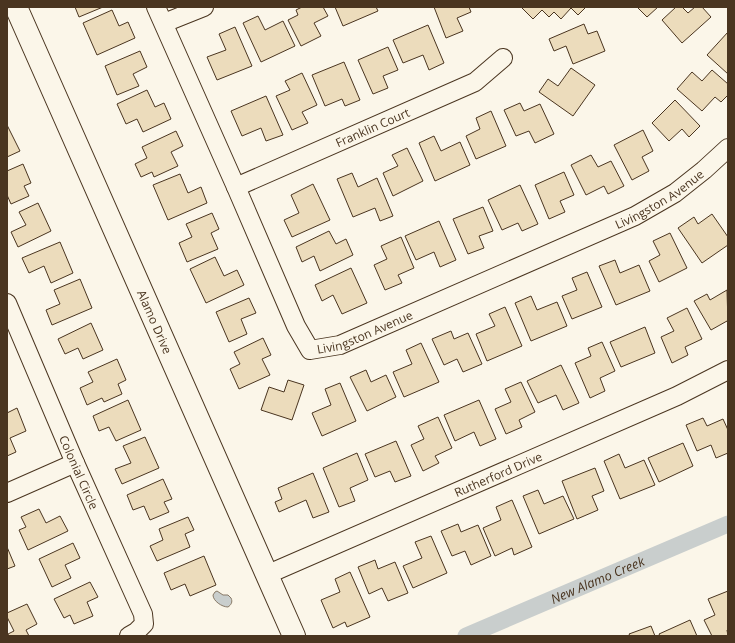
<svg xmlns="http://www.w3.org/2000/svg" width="735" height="643" font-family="'Open Sans',sans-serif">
	<rect width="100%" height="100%" fill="#fbf6e9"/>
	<path fill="#c9cecd" stroke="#887966" d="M217 591 223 595H228L231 598C233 602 231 605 228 607 222 607 213 601 213 595L215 592Z"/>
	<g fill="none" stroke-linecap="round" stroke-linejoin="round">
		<path stroke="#c9cecd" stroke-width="17" id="s1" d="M466 636 728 524"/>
	</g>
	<path fill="#ecdcbc" stroke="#4a3520" d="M75 7H103L79 17Z
		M302 7H323L328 16 314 23 321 36 301 46 288 20 298 15 296 10Z
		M335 7H376L378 11 343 26Z
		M434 7H469L471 12 457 18 463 31 446 38Z
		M521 7H586L578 15 571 8 561 19 554 12 549 17 542 10 533 19Z
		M637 7H658L647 17Z
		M676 7H682L688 13 695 7H702L711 17 682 43 662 20Z
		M112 10 119 26 128 22 135 38 97 55 83 23Z
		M258 16 265 30 283 21 295 46 261 62 243 23Z
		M584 24 588 34 597 31 605 51 573 64 566 46 554 51 549 39Z
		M428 25 444 63 429 70 423 55 403 63 393 40Z
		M235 27 252 66 217 80 207 57 226 50 219 34Z
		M728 32V74L707 55Z
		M388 47 398 70 383 76 388 88 373 94 358 60Z
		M140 51 147 67 133 74 139 86 117 95 105 66Z
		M344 62 360 100 345 106 342 99 325 106 312 75Z
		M571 68 595 85 573 116 539 92 548 79 558 86Z
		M712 70 728 84V95L721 102 715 97 702 111 677 89 692 72 702 81Z
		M302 73 317 105 302 112 308 123 292 130 276 96 290 90 285 81Z
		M147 90 155 107 164 103 171 119 143 132 137 119 126 124 117 104Z
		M266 96 283 135 266 141 261 128 242 136 231 111Z
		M675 100 700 126 689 137 682 129 669 141 652 123Z
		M520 103 524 111 540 104 554 134 535 143 529 131 516 136 504 110Z
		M491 111 506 146 476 159 466 136 480 129 476 118Z
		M7 125 20 151 7 157Z
		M643 130 653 151 642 157 649 171 632 180 614 145Z
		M176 131 183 146 171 152 178 166 154 177 152 172 141 177 135 164 147 158 142 147Z
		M434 136 441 151 460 142 470 165 435 181 419 143Z
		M407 148 423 181 393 196 383 173 398 166 392 155Z
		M591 155 598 167 611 161 624 186 608 194 604 186 586 195 571 165Z
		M23 164 31 183 24 186 29 196 11 204 7 195V171Z
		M564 172 574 195 560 201 565 212 549 219 535 185Z
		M352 173 358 187 377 178 393 216 380 221 375 208 353 217 337 179Z
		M180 174 188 193 201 187 207 203 168 220 153 185Z
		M313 184 330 220 292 237 284 220 299 213 291 195Z
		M520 185 538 224 522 231 518 223 502 230 488 200Z
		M38 203 51 231 18 247 11 232 26 225 19 212Z
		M483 207 493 231 479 236 484 248 468 254 453 219Z
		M212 213 219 229 211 233 218 249 187 262 179 243 192 237 186 224Z
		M712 214 728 237V245L702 263 678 228 694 217 698 224Z
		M439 221 456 260 440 267 434 252 416 260 405 236Z
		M329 231 336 244 346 239 353 255 320 271 314 256 302 262 296 247Z
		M670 233 687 268 659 282 649 261 660 255 653 241Z
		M401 237 414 268 398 275 402 283 385 290 374 265 387 259 381 246Z
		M60 242 73 273 51 283 44 266 29 273 22 258Z
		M215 257 224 276 237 270 244 285 206 303 190 269Z
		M615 260 620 273 639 265 650 291 616 305 599 266Z
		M351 268 367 303 342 314 333 295 322 301 315 285Z
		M587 272 602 307 572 319 562 296 577 290 572 278Z
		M80 279 92 308 52 325 46 310 60 304 54 290Z
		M727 290 728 324 727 321 711 330 694 301 707 294 710 300Z
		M531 296 537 310 557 302 567 326 531 341 515 303Z
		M249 298 256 313 241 319 247 334 229 342 216 312Z
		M505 307 522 346 487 361 476 334 495 326 489 314Z
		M687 308 702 339 685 347 688 355 672 363 661 337 674 331 667 318Z
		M91 323 103 350 83 359 78 348 65 354 58 339Z
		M645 327 655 353 621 367 610 342Z
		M451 331 454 339 468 333 482 364 463 372 457 359 444 365 432 339Z
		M263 338 271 355 262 359 270 375 239 389 230 369 240 364 234 352Z
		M602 342 615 371 600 378 605 391 590 398 575 363 591 356 588 348Z
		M421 343 439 382 404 397 393 372 412 364 406 350Z
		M117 359 126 380 118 384 122 394 104 402 102 398 87 405 80 388 93 382 88 372Z
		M561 365 579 403 563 410 556 395 538 403 527 381Z
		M366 370 371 382 386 375 396 397 367 411 350 377Z
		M288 380 304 385 292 420 261 410 269 387 284 392Z
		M521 382 535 412 519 420 522 427 506 434 495 409 511 402 505 389Z
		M340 383 356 421 322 436 312 413 331 405 325 389Z
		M128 400 141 430 116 441 109 427 99 431 93 416Z
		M479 400 496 439 480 446 474 432 455 441 444 415Z
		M17 408 26 431 10 438 16 452 7 456V413Z
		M438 417 452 448 435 456 439 463 423 471 411 445 424 439 418 426Z
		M703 418 707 426 723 419 728 430V453L716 458 711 445 697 451 686 425Z
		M145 437 159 468 122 484 115 469 131 463 123 446Z
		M396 441 411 476 395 482 390 471 375 477 365 454Z
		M683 443 693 466 659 482 648 458Z
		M357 453 368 480 350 488 355 501 339 507 323 468Z
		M619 454 625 468 644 460 655 485 620 499 604 461Z
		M595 468 604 491 592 496 598 510 577 519 562 481Z
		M313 473 329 512 313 518 306 500 279 512 275 502 282 499 278 488Z
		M163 479 172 499 164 502 169 512 150 520 144 506 133 510 127 495Z
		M538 490 544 504 563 496 574 519 539 534 523 496Z
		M512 500 532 547 514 555 512 548 495 556 483 528 501 520 496 507Z
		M39 509 46 523 60 516 68 531 28 550 19 530 26 527 21 517Z
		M188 517 194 530 185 534 190 547 157 561 150 546 163 540 159 529Z
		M458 524 461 532 478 525 491 556 471 565 465 551 452 556 441 531Z
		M431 536 447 573 413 588 403 566 422 558 415 542Z
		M73 543 80 558 65 565 71 578 52 587 39 559Z
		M7 547 15 566 7 569Z
		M204 556 216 585 190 596 185 584 171 590 164 573Z
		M375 560 378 569 395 562 408 593 388 601 382 588 369 594 358 567Z
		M350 572 370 617 347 627 345 622 333 628 321 600 340 592 335 579Z
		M90 582 98 597 87 602 93 616 74 624 70 615 64 618 54 599Z
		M728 591V629L727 630 728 636H712L704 620 715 615 708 599Z
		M27 604 37 624 26 630 29 636H9L8 634 14 631 7 617V613Z
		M690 620 697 636H660L659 634Z
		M651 626 655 636H630L629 634Z"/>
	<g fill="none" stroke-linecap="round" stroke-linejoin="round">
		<g stroke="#4a3520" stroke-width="20">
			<g id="minor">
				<path id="s2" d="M156 7 236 187 296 326 310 350 340 345 635 216 675 193 704 170 728 148"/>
				<path d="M164 23 204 7"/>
				<path id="s3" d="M236 187 475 82 503 58"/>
				<path id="s4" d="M7 303 75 463 143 614 144 624 136 632 129 636"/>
				<path d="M7 493 75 463"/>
				<path id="s5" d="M266 575 677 396 728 370"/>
			</g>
		</g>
		<g stroke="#4a3520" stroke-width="24">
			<g id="major">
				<path id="s6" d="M16 7 294 636"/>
			</g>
		</g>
		<use href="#minor" stroke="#fbf6e9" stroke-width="18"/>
		<use href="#major" stroke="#fbf6e9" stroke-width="22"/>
	</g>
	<g text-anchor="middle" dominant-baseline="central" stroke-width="3" stroke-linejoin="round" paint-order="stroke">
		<g font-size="12" fill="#4a3520" stroke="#fbf6e9">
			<text stroke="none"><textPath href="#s3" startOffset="149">Franklin Court</textPath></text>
			<text stroke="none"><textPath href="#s2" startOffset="758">Livingston Avenue</textPath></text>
			<text stroke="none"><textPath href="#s6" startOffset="344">Alamo Drive</textPath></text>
			<text stroke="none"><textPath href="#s2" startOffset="434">Livingston Avenue</textPath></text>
			<text stroke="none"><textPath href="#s4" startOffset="184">Colonial Circle</textPath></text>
			<text stroke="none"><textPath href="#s5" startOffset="253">Rutherford Drive</textPath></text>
		</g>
		<g font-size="13" font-style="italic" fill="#4a3520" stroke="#fbf6e9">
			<text stroke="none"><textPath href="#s1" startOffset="143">New Alamo Creek</textPath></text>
		</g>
	</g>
	<rect width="735" height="643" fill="none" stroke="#4a3520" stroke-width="16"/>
</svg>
